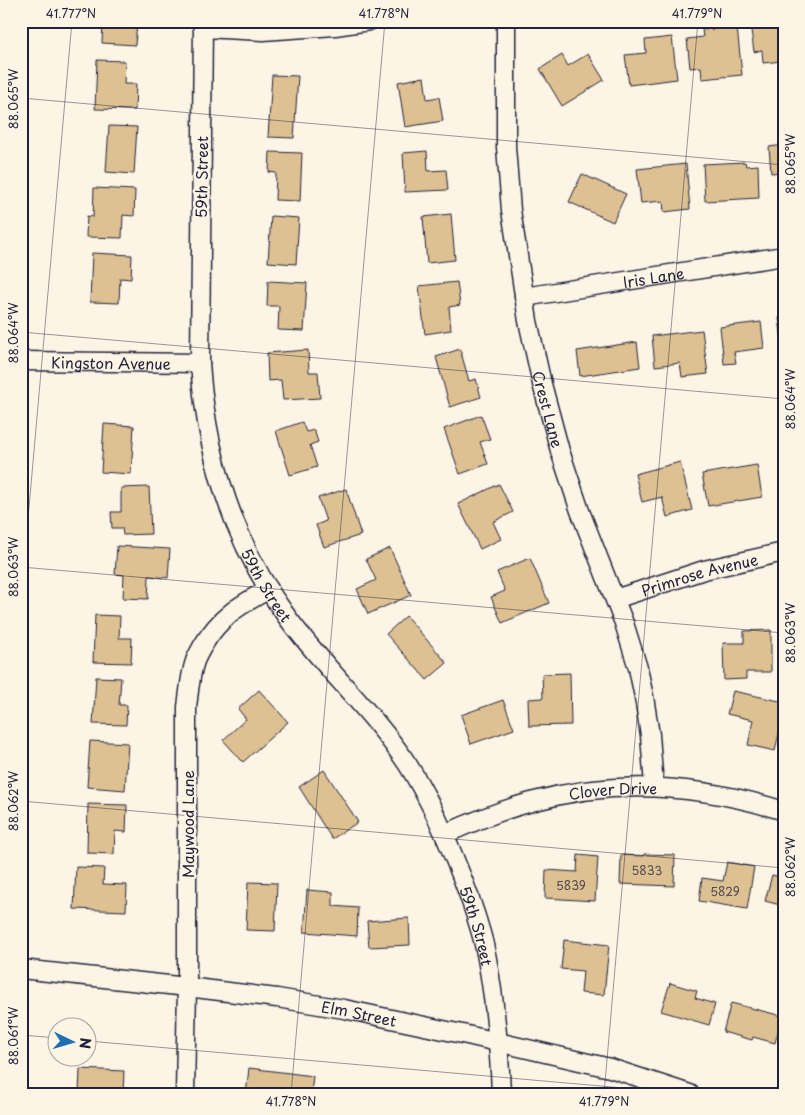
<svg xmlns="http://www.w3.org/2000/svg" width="805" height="1115" font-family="'Playpen Sans',sans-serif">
	<rect width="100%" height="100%" fill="#fcf5e5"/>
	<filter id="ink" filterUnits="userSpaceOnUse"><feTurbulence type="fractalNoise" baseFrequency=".02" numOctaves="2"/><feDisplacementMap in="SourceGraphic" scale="10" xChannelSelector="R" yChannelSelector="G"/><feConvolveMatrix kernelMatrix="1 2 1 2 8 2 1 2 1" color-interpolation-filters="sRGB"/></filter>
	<g filter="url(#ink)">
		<path fill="#dec192" stroke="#22223b" d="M103 21 137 22 135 45 102 43Z
			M761 21H784V47L781 48 782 61 763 63 762 50 754 52 750 23Z
			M737 27 742 75 702 79 701 67 690 68 687 39 703 37 702 30Z
			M672 37 677 79 629 85 625 55 646 53 645 40Z
			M588 54 604 80 562 106 540 69 562 55 568 66Z
			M97 60 125 61 124 84H136L135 110 95 109Z
			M272 75 298 76 294 138 268 137Z
			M424 77 427 99 439 97 443 121 405 127 398 82Z
			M109 126 137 127 134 174 106 172Z
			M784 145V172L771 173 769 147Z
			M427 151 428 171 446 170 448 190 405 192 403 153Z
			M270 152 302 153 300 201 275 200 276 173 269 172Z
			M745 162 746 166 758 165 759 198 705 201 703 164Z
			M686 164 690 209 664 212 663 201 641 203 637 169Z
			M582 174 626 194 613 222 569 202Z
			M94 188 135 190 134 216 123 215 122 238 86 237 87 216 93 217Z
			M451 214 455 260 427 263 423 217Z
			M271 216 299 218 296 264 268 262Z
			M92 253 132 255 131 279 120 278 119 303 90 302Z
			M268 281 307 283 304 331 278 330 279 306H267Z
			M457 282 460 305 449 307 451 330 425 334 419 286Z
			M784 317V358L779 318Z
			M761 322 764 348 734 352 736 363 724 364 720 327Z
			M702 330 708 374 682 377 680 363 655 366 652 336Z
			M637 342 640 367 580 376 577 351Z
			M460 349 469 381 476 379 481 397 450 407 436 357Z
			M308 350 309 372H318L320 398 283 400 281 380 268 381 267 353Z
			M481 415 490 439 480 442 488 464 460 474 444 429Z
			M302 422 306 432 314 430 318 442 310 445 317 467 290 475 276 431Z
			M104 424 134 426 131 474 101 472Z
			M680 462 692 510 667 517 662 497 642 502 635 474Z
			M757 465 762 497 708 506 702 474Z
			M499 484 513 512 493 522 501 539 480 549 458 504Z
			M149 487 151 534 123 535 122 528H112L111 512H121V488Z
			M346 489 361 535 324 547 316 525 326 521 318 498Z
			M117 546 170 549 168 578 149 576 148 599 123 598 124 575 115 574Z
			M390 548 411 595 368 614 357 589 376 580 366 559Z
			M530 558 549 603 502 623 491 597 505 591 497 572Z
			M95 615 120 616 119 638H132L131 663 93 662Z
			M406 616 447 663 427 680 386 634Z
			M771 630V672H746V679L724 680 723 643H744V631Z
			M570 673 571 725 529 726 528 699 543 698 542 674Z
			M96 677 121 678 119 705H127L126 725 93 724Z
			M259 690 288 722 243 762 223 740 246 719 238 709Z
			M733 691 784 702V711L775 751 748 745 753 720 727 714Z
			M503 700 514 729 471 744 461 715Z
			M90 741 128 743 125 790 87 787Z
			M324 770 358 822 332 839 299 787Z
			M88 804 127 805 126 832 115 831 114 854 87 853Z
			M644 854 675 855 674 886 620 884 621 855 644 856Z
			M578 855 598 857 595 901 545 898 546 870 577 872Z
			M727 862 754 867 747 909 699 901 702 878 723 881Z
			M76 867 104 868 103 884 127 885 126 911 74 909Z
			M772 875 784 878V906L765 901Z
			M248 882 277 883 275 931 246 930Z
			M307 890 333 892V906L358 908 357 936 304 932Z
			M409 918 410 945 369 947 367 921Z
			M564 940 609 945 604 995 581 993 583 971 561 969Z
			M670 983 697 991 695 998 715 1004 709 1025 661 1011Z
			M731 1003 782 1016 775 1043 753 1037 752 1040 723 1032Z
			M249 1068 313 1076 311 1094H246Z
			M80 1069 124 1071 123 1094H79Z
			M409 1089 413 1094H403Z"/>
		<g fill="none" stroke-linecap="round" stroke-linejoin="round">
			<g stroke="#22223b" stroke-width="21">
				<g id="minor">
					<path id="s1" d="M203 21 200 363C206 454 233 542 287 617 325 669 373 712 408 765 427 795 442 827 455 860 465 884 474 908 481 933 487 953 490 975 493 997 497 1029 500 1061 501 1094"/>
					<path id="s2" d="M506 21V147L511 210 528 321 542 384 560 451 580 511 624 623 638 668 644 697 650 735 654 786"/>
					<path d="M203 28 263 31 335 26 369 21"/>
					<path id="s3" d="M524 297 784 256"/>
					<path id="s4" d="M21 361 200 363"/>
					<path id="s5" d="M615 599 704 570 784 552"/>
					<path id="s6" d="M445 834C474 821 504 809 535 801 619 778 701 785 784 811"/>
					<path id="s7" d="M21 969 187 987 277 998 344 1009 467 1035 610 1068 690 1094"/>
					<path d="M185 1094 187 987V707C189 692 190 675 195 661 197 656 200 651 202 647 219 617 240 605 269 589"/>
				</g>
			</g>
			<use href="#minor" stroke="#fcf5e5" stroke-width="18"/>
		</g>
	</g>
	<path fill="none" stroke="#22223b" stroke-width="1" stroke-opacity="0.45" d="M21 98 784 165M21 332 784 399M21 567 784 633M21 598 72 21M21 801 784 868M21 1035 58 1038M88 1041 692 1094M291 1094 385 21M604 1094 698 21"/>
	<g text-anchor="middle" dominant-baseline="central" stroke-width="5" stroke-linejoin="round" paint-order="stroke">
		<g font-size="12" fill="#514a51">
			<text x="647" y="870">5833</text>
			<text x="571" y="885">5839</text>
			<text x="725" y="891">5829</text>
		</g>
		<g font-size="15" fill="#22223b" stroke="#fcf5e5">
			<text transform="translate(201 177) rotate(-89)">59th Street</text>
			<text stroke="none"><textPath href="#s3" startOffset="131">Iris Lane</textPath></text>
			<text stroke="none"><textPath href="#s4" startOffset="90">Kingston Avenue</textPath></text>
			<text stroke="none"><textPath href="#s2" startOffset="392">Crest Lane</textPath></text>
			<text stroke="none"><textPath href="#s5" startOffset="88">Primrose Avenue</textPath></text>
			<text stroke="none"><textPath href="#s1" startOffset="576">59th Street</textPath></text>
			<text stroke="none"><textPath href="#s6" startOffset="175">Clover Drive</textPath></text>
			<text transform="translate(187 824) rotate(-90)">Maywood Lane</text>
			<text stroke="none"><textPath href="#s1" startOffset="981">59th Street</textPath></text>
			<text stroke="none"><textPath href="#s7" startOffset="341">Elm Street</textPath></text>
		</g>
	</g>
	<rect width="805" height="1115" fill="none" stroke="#fcf5e5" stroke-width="55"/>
	<g transform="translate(72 1042) rotate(95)"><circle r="24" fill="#fcf5e5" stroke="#a5a1a1"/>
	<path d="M0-4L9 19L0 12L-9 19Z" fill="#1f6fb2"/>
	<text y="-8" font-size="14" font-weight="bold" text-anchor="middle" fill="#22223b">N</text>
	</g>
	<rect x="28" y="28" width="750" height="1060" fill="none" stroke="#22223b" stroke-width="2"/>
	<g font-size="12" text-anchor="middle" fill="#22223b">
		<text x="71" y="18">41.777°N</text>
		<text x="384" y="18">41.778°N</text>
		<text x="697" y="18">41.779°N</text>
		<text transform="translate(14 99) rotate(-90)" y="4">88.065°W</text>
		<text transform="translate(791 164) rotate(-90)" y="4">88.065°W</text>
		<text transform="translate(14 333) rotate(-90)" y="4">88.064°W</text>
		<text transform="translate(791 399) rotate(-90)" y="4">88.064°W</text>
		<text transform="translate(14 567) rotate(-90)" y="4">88.063°W</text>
		<text transform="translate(791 633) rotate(-90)" y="4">88.063°W</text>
		<text transform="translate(14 801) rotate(-90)" y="4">88.062°W</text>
		<text transform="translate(791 867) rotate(-90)" y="4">88.062°W</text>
		<text transform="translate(14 1036) rotate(-90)" y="4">88.061°W</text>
		<text x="291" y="1106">41.778°N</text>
		<text x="604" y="1106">41.779°N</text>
	</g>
</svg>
